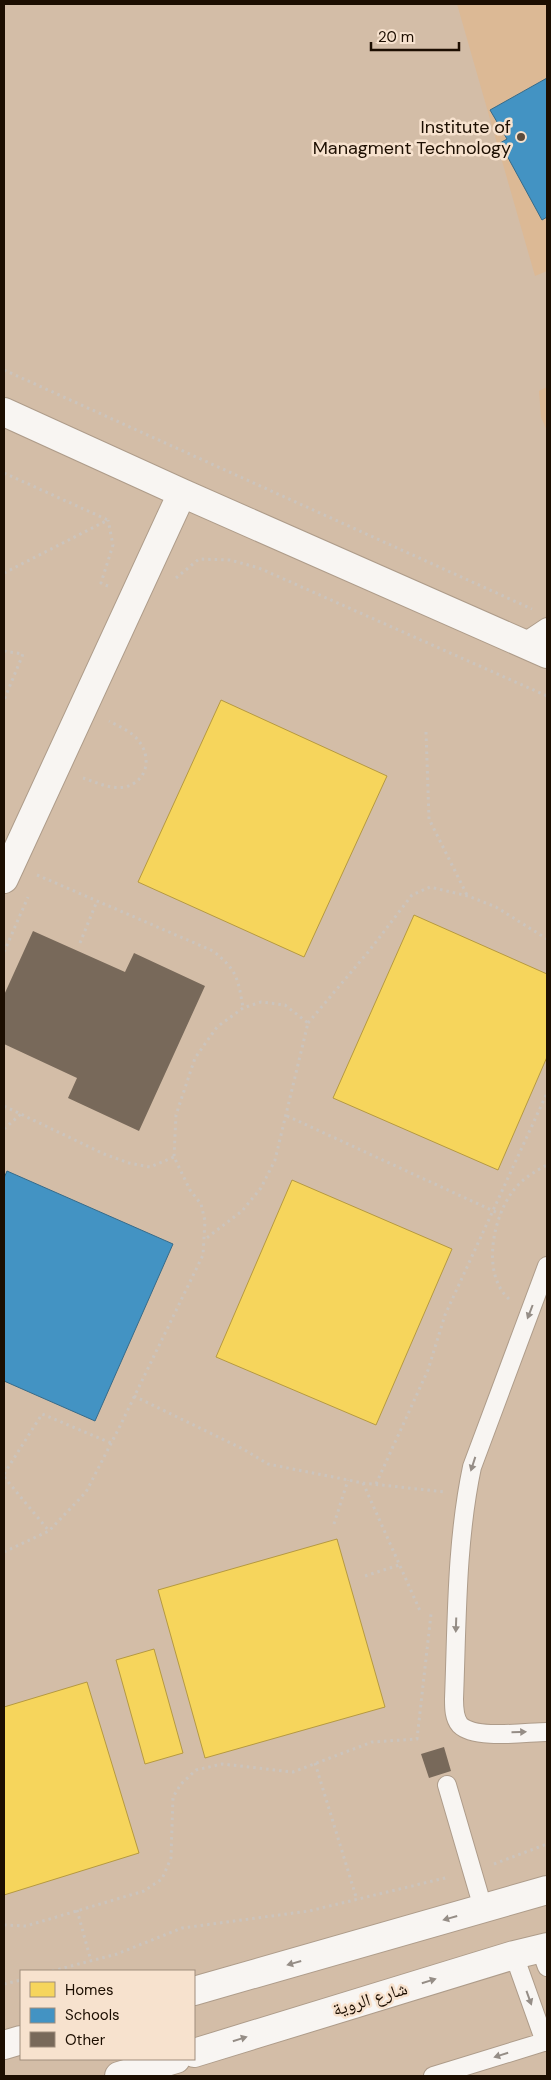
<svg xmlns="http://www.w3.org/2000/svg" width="551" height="2080" font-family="'DM Sans','Noto Naskh Arabic',sans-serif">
	<rect width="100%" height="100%" fill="#d3bda7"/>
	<path fill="#dcb995" d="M457 4H547V271L535 276Z
		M547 387V431L541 417 539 391Z"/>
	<path fill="#f6d55c" stroke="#b59941" d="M221 700 387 776 304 957 138 882Z
		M414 915 547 974V1057L498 1170 333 1098Z
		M292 1180 452 1249 376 1425 216 1357Z
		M337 1539 385 1707 205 1758 158 1590Z
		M154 1649 183 1753 145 1764 116 1660Z
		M87 1682 139 1853 4 1895V1707Z"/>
	<path fill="#4393c3" stroke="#376b89" d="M547 78V217L542 220 500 143 507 139 490 110Z
		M7 1171 173 1244 95 1421 4 1381V1178Z"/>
	<path fill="#78695a" d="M33 931 125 972 134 953 205 986 139 1131 68 1098 77 1078 4 1044V995Z
		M444 1747 451 1771 429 1778 421 1754Z"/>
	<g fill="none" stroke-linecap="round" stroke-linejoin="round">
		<g stroke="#ae9c8a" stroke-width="20">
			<path id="service" d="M523 643 547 627
				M547 1266 472 1467C456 1543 457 1622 454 1699 454 1708 454 1718 460 1725 475 1740 527 1732 547 1732
				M447 1785 483 1908
				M540 1948 547 1967
				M514 1955 545 2042
				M433 2076 547 2041"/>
		</g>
		<g stroke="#ae9c8a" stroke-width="30">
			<path id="tertiary" d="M4 412 182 493 547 654
				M4 879 182 493"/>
		</g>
		<g stroke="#ae9c8a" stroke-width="30">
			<path id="secondary" d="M194 1991 547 1890
				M4 2045 21 2040
				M194 2053 514 1955 547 1947
				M119 2076 176 2059"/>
		</g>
		<path stroke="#cbc4bd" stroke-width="3" stroke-dasharray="2.5 4" stroke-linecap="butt" d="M4 370 532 609
			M4 473 108 520
			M4 573 108 520
			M176 578 199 559 230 560 259 568 547 696
			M108 586 101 583 113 545 108 520
			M4 651 23 654 4 700
			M426 732 429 819 467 895
			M83 778C95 782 112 790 125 787 148 781 152 757 138 740 131 731 118 726 109 721
			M37 875 213 951C237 970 238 978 243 1008
			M80 943 97 901
			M4 952 28 897
			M308 1023 369 951 412 895 430 887 468 896 496 907 547 939
			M4 1106 104 1154 129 1163 150 1167 174 1157
			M287 1116 500 1214
			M4 1129 21 1114
			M509 1299C481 1274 493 1217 513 1191 522 1179 535 1171 547 1165
			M134 1396 243 1449 268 1464 363 1483 445 1492
			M4 1474 42 1414 111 1443
			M4 1477 49 1531
			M363 1483 421 1613
			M376 1484 428 1370 445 1315 547 1093
			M334 1524 348 1480
			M4 1552 49 1531 86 1492 120 1426 203 1255 205 1221 201 1204 190 1190 174 1157 176 1115 195 1058 217 1027 243 1008 261 1002 285 1005 308 1023 275 1160 261 1188 242 1211 204 1240
			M365 1576 399 1565
			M315 1763 357 1900
			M494 1864 547 1844
			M77 1910 91 1961
			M4 1925 26 1926 144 1891 162 1879 171 1858 173 1797 181 1784 196 1770 222 1764 293 1772 372 1742 417 1739 431 1614
			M52 1971 117 1954 182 1928 309 1911 449 1877
			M4 1984 21 1980"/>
		<use href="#service" stroke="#f8f5f2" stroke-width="18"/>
		<use href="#tertiary" stroke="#f8f5f2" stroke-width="28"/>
		<use href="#secondary" stroke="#f8f5f2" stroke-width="28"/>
	</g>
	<defs><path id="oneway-solid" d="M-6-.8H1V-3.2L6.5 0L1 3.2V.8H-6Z" transform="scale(1.25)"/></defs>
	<g fill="#958d86">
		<use href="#oneway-solid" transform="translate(530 1312) rotate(111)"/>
		<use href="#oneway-solid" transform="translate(473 1464) rotate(108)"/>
		<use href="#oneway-solid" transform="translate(456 1625) rotate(92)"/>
		<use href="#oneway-solid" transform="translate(519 1732) rotate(-2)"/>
		<use href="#oneway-solid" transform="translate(450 1918) rotate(164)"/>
		<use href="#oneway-solid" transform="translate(294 1963) rotate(164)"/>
		<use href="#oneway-solid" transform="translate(429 1981) rotate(-17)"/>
		<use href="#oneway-solid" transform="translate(529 1998) rotate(70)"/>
		<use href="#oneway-solid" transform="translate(240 2039) rotate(-17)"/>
		<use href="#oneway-solid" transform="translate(501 2055) rotate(163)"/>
	</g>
	<circle fill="#5c4b3b" stroke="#f7e2ce" stroke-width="2" cx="521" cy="137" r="5"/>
	<g text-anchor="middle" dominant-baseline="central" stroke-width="5" stroke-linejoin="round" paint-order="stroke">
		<g font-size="18" fill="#1c0e01" stroke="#f7e2ce" text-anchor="end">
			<text x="511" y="127">Institute of<tspan x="511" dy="21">Managment Technology</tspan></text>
		</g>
		<g font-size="18" fill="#1c0e01" stroke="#f7e2ce">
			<text transform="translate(370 1999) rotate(-17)">شارع الروية</text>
		</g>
	</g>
	<rect width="551" height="2080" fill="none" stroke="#1c0e01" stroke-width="10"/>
	<rect x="20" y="1970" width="175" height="90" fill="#f7e2ce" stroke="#9f8d7c"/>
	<rect x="30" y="1982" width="25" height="15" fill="#f6d55c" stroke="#9f8d7c"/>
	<text x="65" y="1995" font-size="15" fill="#1c0e01">Homes</text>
	<rect x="30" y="2008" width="25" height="15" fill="#4393c3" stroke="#9f8d7c"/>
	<text x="65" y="2020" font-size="15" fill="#1c0e01">Schools</text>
	<rect x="30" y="2032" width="25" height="15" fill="#78695a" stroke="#9f8d7c"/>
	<text x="65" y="2045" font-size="15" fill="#1c0e01">Other</text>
	<path d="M371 42v8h88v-8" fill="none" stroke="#1c0e01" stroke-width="2.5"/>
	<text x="378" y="42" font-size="15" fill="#1c0e01" stroke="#f7e2ce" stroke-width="4" paint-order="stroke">20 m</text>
</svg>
